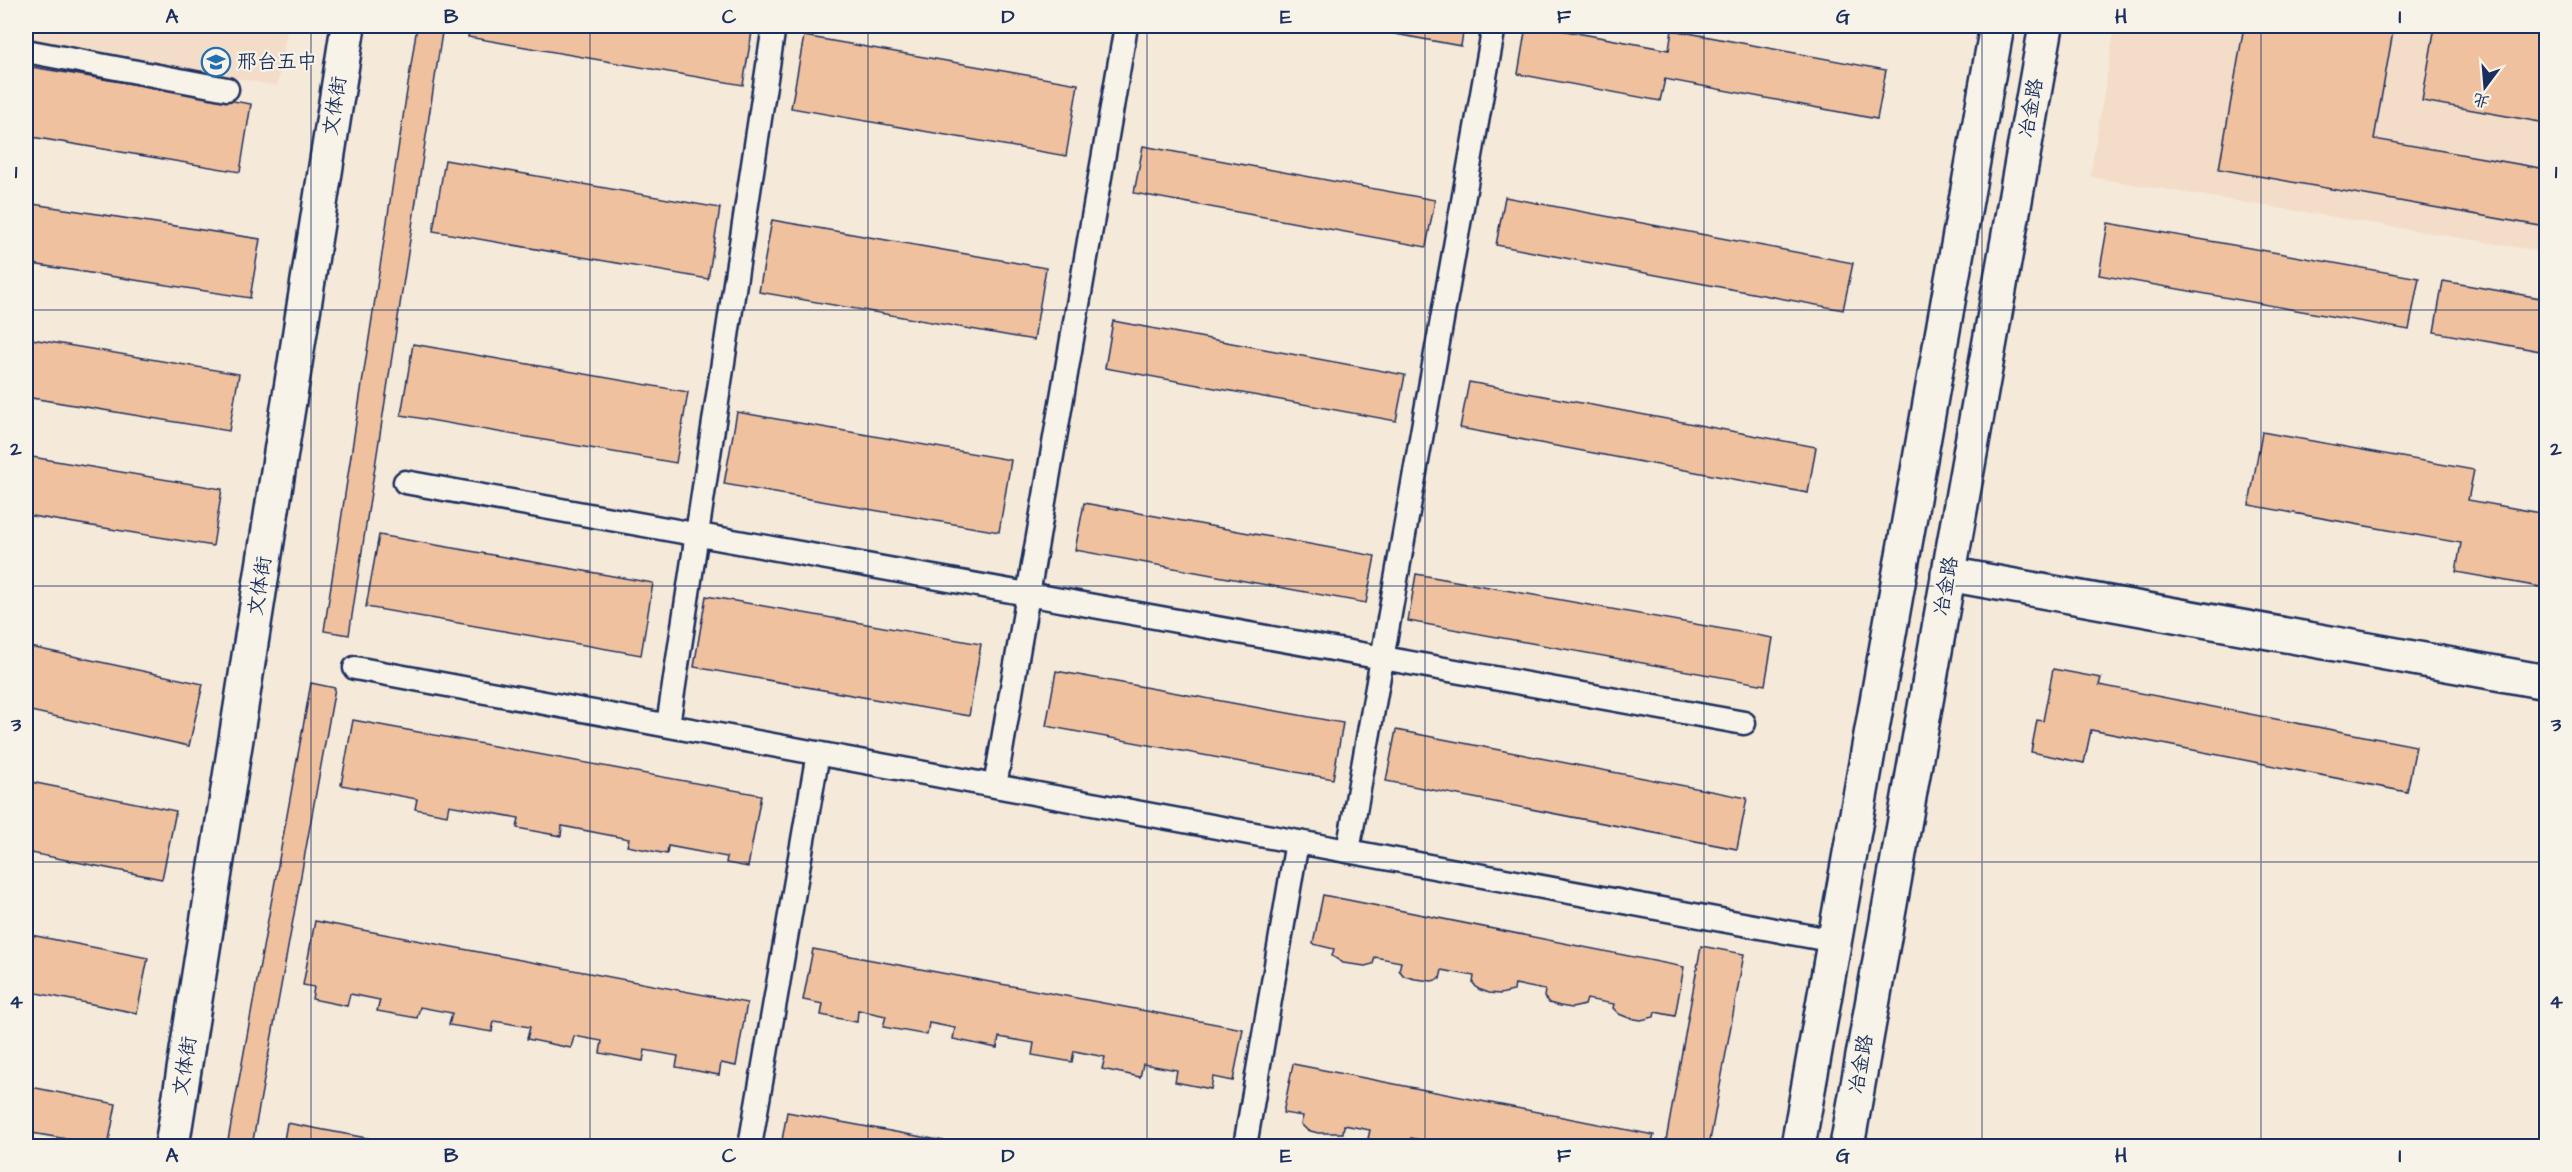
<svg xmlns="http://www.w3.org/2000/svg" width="2572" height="1172" font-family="'Architects Daughter','LXGW WenKai TC',sans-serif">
	<rect width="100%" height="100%" fill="#f5e9d9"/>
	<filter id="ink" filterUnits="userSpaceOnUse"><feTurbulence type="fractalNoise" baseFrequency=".0167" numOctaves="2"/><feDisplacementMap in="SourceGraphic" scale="12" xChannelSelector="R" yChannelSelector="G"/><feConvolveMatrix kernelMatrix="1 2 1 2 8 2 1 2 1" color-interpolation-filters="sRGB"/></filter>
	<g filter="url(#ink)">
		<path fill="#f3ddc8" d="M26 26H288L277 86 26 38Z
			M2115 26H2546V252L2090 177Z"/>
		<path fill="#efc19f" stroke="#1b2f5e" stroke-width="1.5" d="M417 26H443L349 635 324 631Z
			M470 26H753L743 85 468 37Z
			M1352 26H1464L1461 46Z
			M1526 26H1539L1669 50 1672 30 1886 70 1877 119 1665 79 1660 101 1518 74Z
			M2244 26H2394L2374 139 2546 169V227L2219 169Z
			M2435 26H2546V123L2422 101Z
			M804 36 1078 84 1066 156 791 108Z
			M26 66 251 104 240 172 26 136Z
			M1143 146 1435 200 1426 247 1134 193Z
			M445 160 720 208 708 279 433 231Z
			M1505 197 1853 263 1843 310 1496 245Z
			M26 203 260 239 250 298 26 263Z
			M772 220 1046 268 1034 340 759 292Z
			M2108 223 2419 278 2409 330 2099 275Z
			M2443 281 2546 299V352L2434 332Z
			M1113 321 1405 375 1396 421 1105 368Z
			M26 338 239 374 229 431 26 397Z
			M413 344 688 392 676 463 401 415Z
			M1469 382 1816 447 1808 493 1460 428Z
			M737 412 1011 460 999 532 724 484Z
			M2262 432 2474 470 2468 500 2546 514V588L2456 572 2461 543 2249 505Z
			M26 456 222 489 213 546 26 515Z
			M1084 503 1375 556 1366 603 1075 550Z
			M379 535 653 583 641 655 366 607Z
			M1416 574 1773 638 1765 685 1408 621Z
			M706 596 981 644 969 716 694 667Z
			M26 646 203 684 189 746 26 710Z
			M2053 669 2101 678 2099 685 2416 746 2407 792 2091 730 2084 763 2031 752 2037 720 2043 721Z
			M1056 671 1343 723 1333 779 1046 726Z
			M311 683 335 688 252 1146H227Z
			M353 720 761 795 748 867 726 863 727 857 668 846 667 854 627 846 629 839 562 826 561 836 517 828 519 818 449 805 447 815 415 809 417 799 341 785Z
			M1396 730 1747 798 1737 849 1386 781Z
			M26 781 176 811 162 879 26 852Z
			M1323 895 1684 967 1675 1016 1655 1012 1654 1017 1641 1020 1629 1018 1619 1014 1613 1008 1614 1004 1587 999 1585 1005 1572 1008 1560 1006 1549 1003 1544 997 1545 990 1515 984 1514 991 1500 994 1489 993 1478 989 1473 983 1474 976 1442 970 1440 979 1432 981 1415 979 1404 976 1399 970 1401 962 1375 957 1373 964 1365 966 1343 963 1332 956 1334 949 1313 944Z
			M315 921 747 1003 736 1066 721 1063 719 1075 676 1067 678 1056 645 1050 643 1061 600 1053 602 1041 574 1036 571 1048 527 1039 530 1027 494 1021 492 1032 449 1025 452 1013 420 1007 417 1018 377 1011 380 1000 350 994 347 1006 312 999 314 987 303 985Z
			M26 934 148 958 137 1013 26 991Z
			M1701 946 1744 954 1709 1146H1665Z
			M813 949 1243 1029 1233 1081 1213 1077 1211 1089 1175 1082 1177 1070 1143 1064 1140 1077 1102 1069 1105 1057 1074 1051 1072 1062 1032 1055 1034 1043 999 1037 997 1048 953 1039 955 1028 929 1023 927 1035 883 1027 886 1016 858 1010 857 1022 821 1015 823 1004 803 1000Z
			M1293 1064 1654 1135 1651 1146H1443V1145L1411 1138 1409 1146H1380L1368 1139 1370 1130 1344 1125 1343 1133H1318L1307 1130 1301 1124 1303 1116 1283 1113Z
			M26 1086 116 1104 108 1146 26 1132Z
			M787 1112 971 1146H781Z
			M287 1123 409 1146H283Z"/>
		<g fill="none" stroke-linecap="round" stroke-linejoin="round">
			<g stroke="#1b2f5e" stroke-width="27">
				<path id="service" d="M26 51 227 89
					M405 482 1744 723
					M355 668 1835 941
					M668 725 774 26
					M995 786 1126 26
					M1348 851 1494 26
					M750 1146 818 753
					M1245 1146 1297 842"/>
			</g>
			<g stroke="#1b2f5e" stroke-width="38">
				<path id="minor" d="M1948 574 2546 682
					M172 1146 348 26"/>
			</g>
			<g stroke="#1b2f5e" stroke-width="38">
				<path id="tertiary" d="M1798 1146 1997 26
					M1847 1146 2046 26"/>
			</g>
			<use href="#service" stroke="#f7f3e8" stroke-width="22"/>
			<use href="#minor" stroke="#f7f3e8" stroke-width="33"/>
			<use href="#tertiary" stroke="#f7f3e8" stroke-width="33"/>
		</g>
	</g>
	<path fill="none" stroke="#1b2f5e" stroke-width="1.5" stroke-opacity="0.55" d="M311 26V1146M590 26V1146M868 26V1146M1147 26V1146M1425 26V1146M1704 26V1146M1982 26V1146M2261 26V1146M26 310H2546M26 586H2546M26 862H2546"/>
	<defs>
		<g id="school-ring" transform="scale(1.5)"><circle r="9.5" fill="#f7f3e8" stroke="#1f6fb2" stroke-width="1.5"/><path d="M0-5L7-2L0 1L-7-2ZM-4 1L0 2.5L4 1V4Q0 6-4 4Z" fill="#1f6fb2"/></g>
	</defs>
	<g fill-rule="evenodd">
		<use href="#school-ring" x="216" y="62"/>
	</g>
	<g text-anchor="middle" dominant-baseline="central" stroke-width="4.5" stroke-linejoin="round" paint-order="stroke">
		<g font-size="20" fill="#1b2f5e" stroke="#f7f3e8" text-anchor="start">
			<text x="237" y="62">邢台五中</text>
		</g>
		<g font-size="20" fill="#1b2f5e" stroke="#f7f3e8">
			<text transform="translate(335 106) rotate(-81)">文体街</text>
			<text transform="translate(2031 108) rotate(-80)">冶金路</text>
			<text transform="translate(260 586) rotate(-81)">文体街</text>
			<text transform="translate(1946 586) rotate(-80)">冶金路</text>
			<text transform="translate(1861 1064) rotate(-80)">冶金路</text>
			<text transform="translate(185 1066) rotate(-81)">文体街</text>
		</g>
	</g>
	<rect width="2572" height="1172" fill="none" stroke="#f7f3e8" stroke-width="66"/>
	<g transform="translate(2485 87) rotate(196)" stroke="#f7f3e8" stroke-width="4.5" paint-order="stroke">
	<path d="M0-4.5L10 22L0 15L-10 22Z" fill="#1b2f5e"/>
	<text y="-9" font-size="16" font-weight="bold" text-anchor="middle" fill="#1b2f5e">北</text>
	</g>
	<rect x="33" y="33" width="2506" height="1106" fill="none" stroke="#1b2f5e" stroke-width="2"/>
	<g font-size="20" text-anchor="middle" font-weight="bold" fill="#1b2f5e">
		<text x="172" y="23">A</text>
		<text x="451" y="23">B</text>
		<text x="729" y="23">C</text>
		<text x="1008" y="23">D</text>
		<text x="1286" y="23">E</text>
		<text x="1564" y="23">F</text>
		<text x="1843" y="23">G</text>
		<text x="2121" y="23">H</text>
		<text x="2400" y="23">I</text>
		<text x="16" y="178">1</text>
		<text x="2556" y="178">1</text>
		<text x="16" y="455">2</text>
		<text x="2556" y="455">2</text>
		<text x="16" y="731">3</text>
		<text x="2556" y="731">3</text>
		<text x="16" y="1008">4</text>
		<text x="2556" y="1008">4</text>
		<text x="172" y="1162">A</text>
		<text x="451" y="1162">B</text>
		<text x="729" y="1162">C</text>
		<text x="1008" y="1162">D</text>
		<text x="1286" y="1162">E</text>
		<text x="1564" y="1162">F</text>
		<text x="1843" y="1162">G</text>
		<text x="2121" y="1162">H</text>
		<text x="2400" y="1162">I</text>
	</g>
</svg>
